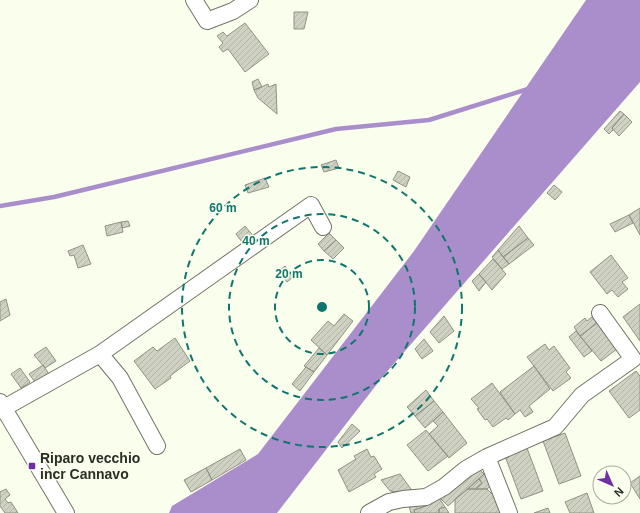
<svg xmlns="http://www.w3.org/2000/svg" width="640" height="513" font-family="Helvetica,sans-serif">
	<defs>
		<pattern id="building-hatch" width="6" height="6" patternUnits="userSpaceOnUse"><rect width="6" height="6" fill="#cfd2c2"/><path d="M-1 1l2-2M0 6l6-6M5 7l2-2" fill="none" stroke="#b2b5a7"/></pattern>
	</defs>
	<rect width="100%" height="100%" fill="#fafeed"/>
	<path fill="#aa8ecb" d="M586 0H640V82L384 375 277 513H169L172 506 258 454 414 251Z"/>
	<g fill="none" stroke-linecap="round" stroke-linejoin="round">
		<path stroke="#aa8ecb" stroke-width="4.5" d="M0 206 54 197 336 129 429 120 528 89"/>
	</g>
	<path fill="url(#building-hatch)" stroke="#909384" d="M294 12H308L304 29H294Z
		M245 23 269 54 245 72 228 49 223 52 219 47 223 43 217 36 223 32 227 36Z
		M258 79 262 87 254 90 252 82Z
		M268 84 269 87 276 84 277 114 258 98 254 90Z
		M620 111 624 114 612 128 613 130 609 134 604 129Z
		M624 114 632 122 619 136 612 128Z
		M336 160 339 168 324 172 321 165Z
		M398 171 410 177 406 187 393 180Z
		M265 178 269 187 248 193 245 185Z
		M554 185 562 192 555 200 547 193Z
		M640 208V235L629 215Z
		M629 215 633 223 615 232 610 224Z
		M128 221 130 226 122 228 121 222Z
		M121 222 123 232 107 236 105 226Z
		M245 226 255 238 245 246 236 234Z
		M519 226 528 238 503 257 498 250Z
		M329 233 336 240 324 251 318 244Z
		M528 238 534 245 509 264 503 257Z
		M336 240 344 248 333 259 324 251Z
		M83 245 91 264 78 268 74 255 70 256 68 251Z
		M498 250 509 264 502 269 492 257Z
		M611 255 628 278 622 282 628 289 618 297 612 290 607 294 590 272Z
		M493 259 506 274 492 290 479 274Z
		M285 266 293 277 287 282 279 271Z
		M479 274 486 282 479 291 472 281Z
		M6 299 10 315 0 321V302Z
		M640 304V341L623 317Z
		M344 314 353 321 327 355 311 340 328 321 334 326Z
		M444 316 454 331 439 343 430 332Z
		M592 317 597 323 580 336 574 327 585 318 587 321Z
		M597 323 617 349 601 361 580 336Z
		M576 331 592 351 584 357 569 337Z
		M175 338 190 361 170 376 171 378 155 389 134 361 153 347 157 351Z
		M424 339 433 351 422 359 415 349Z
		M545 344 549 350 554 346 570 368 566 372 571 378 553 391 527 357Z
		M46 347 56 361 45 368 34 355Z
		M319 348 327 355 314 372 304 366Z
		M43 365 49 374 35 382 29 374Z
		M534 366 550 389 529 406 533 412 525 417 520 410 515 414 500 392Z
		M306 367 314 372 300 391 292 384Z
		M20 368 30 382 21 388 11 374Z
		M636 371 640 376V410L629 418 609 391Z
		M492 383 515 414 508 420 506 418 493 427 487 419 485 420 477 409 479 408 471 399Z
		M426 390 434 401 415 416 407 407Z
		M434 401 443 412 425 428 415 416Z
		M443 412 467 443 449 458 429 434 438 426 433 421Z
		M352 424 360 431 342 448 338 442Z
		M426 430 448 456 428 471 407 445Z
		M565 433 581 476 559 484 543 441Z
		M527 448 543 491 521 499 505 456Z
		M240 449 246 460 212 480 206 468Z
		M367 449 371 457 374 456 382 469 374 474 376 477 349 492 338 470 356 459 354 456Z
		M476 466 484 474 448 506 438 496Z
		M206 468 212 480 191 492 184 480Z
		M400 474 411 489 413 494 390 491 381 480Z
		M484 474 493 484 487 489H475L482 483 479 479Z
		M640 476V499L630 483Z
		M479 479 482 483 475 489H468Z
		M6 489 10 495 5 499 8 503 11 502 18 513H5L0 506V492Z
		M468 489H487L503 505V513H455V499Z
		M587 493 594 513H570L565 502Z
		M438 496 445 507 439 509V513H415L414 510 426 506 424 501Z
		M424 501 426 506 414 510 415 513H411L408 503Z
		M445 507 449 513H439V509Z
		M548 508 550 513H534Z"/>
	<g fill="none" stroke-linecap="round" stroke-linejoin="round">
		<g stroke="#717466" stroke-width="18">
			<path id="minor" d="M194 0 207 21 233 11 250 0
				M100 354 120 378 157 446
				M0 402 66 513
				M4 408 100 354 311 205 323 227
				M487 457 509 513
				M369 513 389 502 403 499 426 497 444 487 466 469 487 457 555 427 582 395 633 359 600 313"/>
		</g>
		<use href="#minor" stroke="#fff" stroke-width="16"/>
	</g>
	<g fill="none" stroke="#0f766e" stroke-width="2" stroke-dasharray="7 5">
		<circle cx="322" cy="307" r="47"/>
		<circle cx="322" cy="307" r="93"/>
		<circle cx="322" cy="307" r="140"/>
	</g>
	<rect fill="#6f30a5" stroke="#fafeed" stroke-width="1.5" x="28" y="462" width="8" height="8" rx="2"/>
	<g text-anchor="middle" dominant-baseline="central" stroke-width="3" stroke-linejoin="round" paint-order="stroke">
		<g font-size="14" font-weight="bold" fill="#2b2d27" stroke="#fafeed" text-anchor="start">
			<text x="40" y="458">Riparo vecchio<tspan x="40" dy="16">incr Cannavo</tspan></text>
		</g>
	</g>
	<circle cx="322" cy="307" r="6" fill="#0f766e" stroke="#fafeed" stroke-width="2"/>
	<g font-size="12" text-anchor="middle" font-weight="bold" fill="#0f766e" stroke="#fafeed" stroke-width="3" stroke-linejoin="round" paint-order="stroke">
		<text x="223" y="212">60 m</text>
		<text x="256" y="245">40 m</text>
		<text x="289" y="278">20 m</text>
	</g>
	<g transform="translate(612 485) rotate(135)"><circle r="19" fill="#fafeed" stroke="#a7aa9e"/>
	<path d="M0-3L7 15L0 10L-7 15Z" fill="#6f30a5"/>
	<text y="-6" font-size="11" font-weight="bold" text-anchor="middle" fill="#2b2d27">N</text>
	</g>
</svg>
